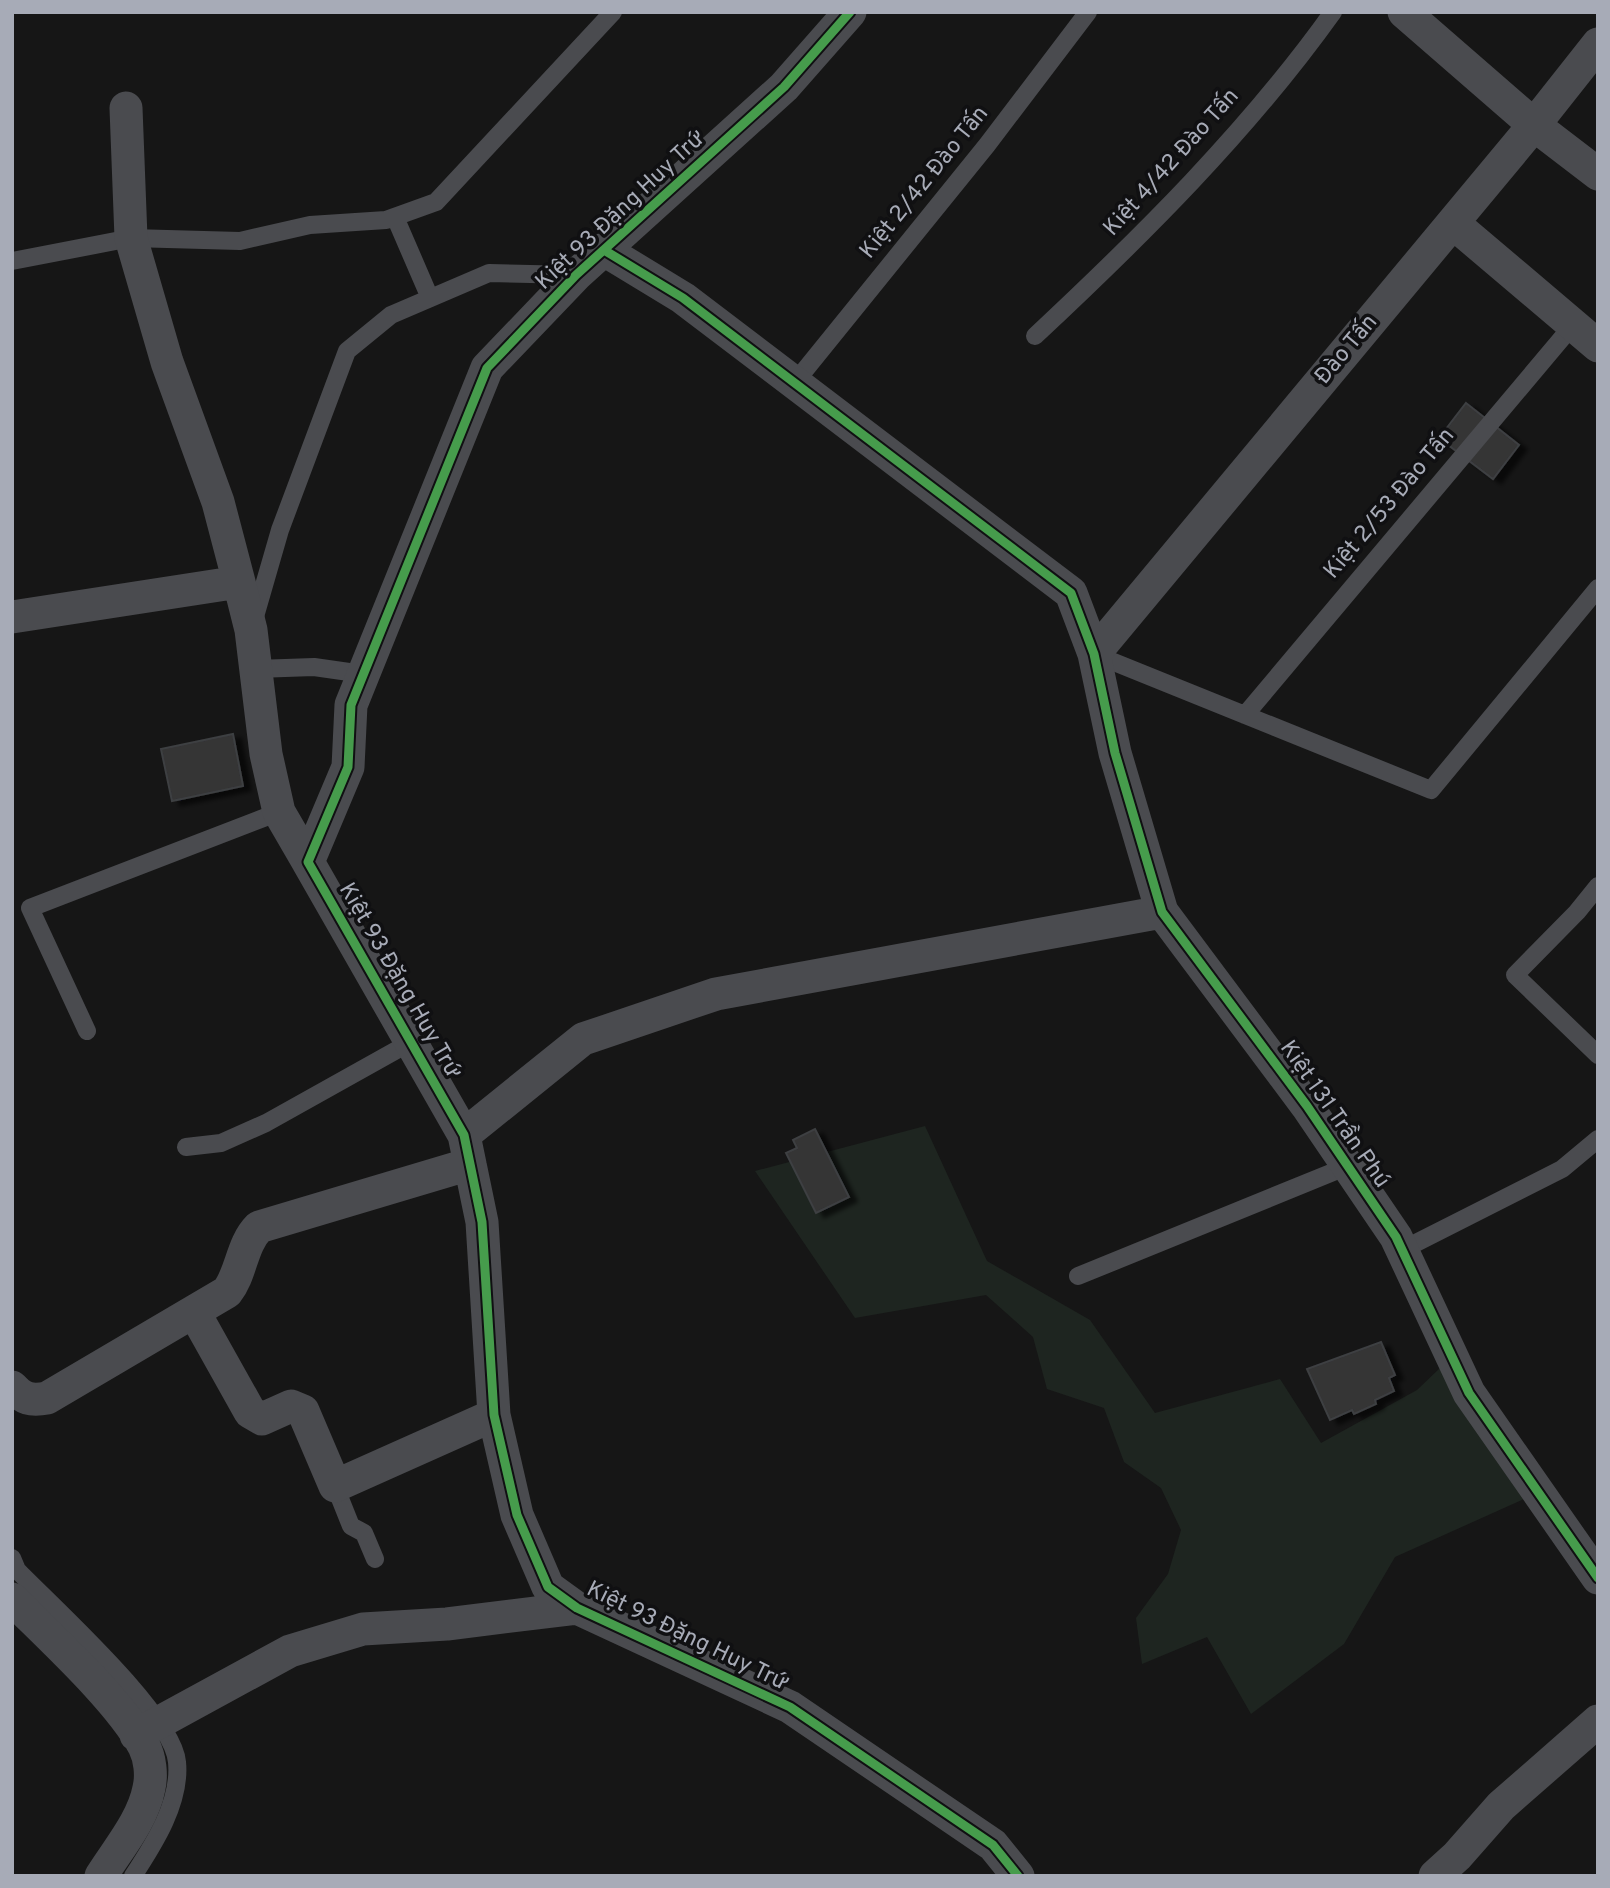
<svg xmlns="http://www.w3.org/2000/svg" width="1610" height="1888" font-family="Overpass,sans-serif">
	<defs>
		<filter id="shadow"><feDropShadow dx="8" dy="4.5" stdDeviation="2" flood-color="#0009"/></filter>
	</defs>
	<rect width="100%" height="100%" fill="#161616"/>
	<path fill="#1e2520" d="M925 1126 987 1261 1090 1320 1155 1413 1280 1379 1321 1443 1417 1390 1440 1368 1524 1499 1395 1557 1344 1644 1251 1714 1207 1637 1142 1664 1136 1618 1168 1574 1181 1530 1161 1488 1124 1462 1104 1408 1047 1389 1033 1337 986 1295 855 1318 755 1171Z"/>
	<path fill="#343435" stroke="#3e3f42" stroke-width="2" filter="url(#shadow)" d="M1466 403 1519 445 1493 479 1439 438Z
		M233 734 243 786 172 801 161 749Z
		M815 1129 849 1197 816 1213 786 1153 797 1148 793 1140Z
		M1381 1342 1395 1375 1389 1378 1394 1391 1375 1400 1376 1404 1354 1414 1352 1410 1330 1420 1307 1369Z"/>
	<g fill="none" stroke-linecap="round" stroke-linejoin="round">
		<path stroke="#4a4b4f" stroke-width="18" d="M395 217 430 298
			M12 261 131 238 240 241 310 225 386 220 436 202 613 12
			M1035 336C1142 236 1248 131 1333 12
			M796 381 987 145 1088 12
			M254 620 280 530 347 351 391 315 489 273 576 275
			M1094 654 1431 790 1598 588
			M256 669 314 667 363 674
			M1245 715 1573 325
			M1598 886 1577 912 1515 975 1598 1055
			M87 1031 30 908 279 812
			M186 1147 221 1143 266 1123 411 1042
			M1402 1250 1562 1169 1598 1139
			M1078 1276 1348 1166
			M335 1486 351 1526 364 1533 375 1559
			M12 1558 17 1570C53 1607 173 1715 177 1762 181 1802 154 1844 133 1876"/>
		<path stroke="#4a4b4f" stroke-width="33" d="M850 12 784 87 576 275 487 368 351 705 348 767 308 862 464 1135 482 1222 494 1415 517 1515 548 1587 577 1608 790 1707 993 1845 1018 1876
			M1404 12 1534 125 1598 174
			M126 108 131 238 167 362 218 502 239 582 251 630 266 754 279 812 308 862
			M1453 223 1598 346
			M604 250 683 298 1071 593 1094 654 1115 753 1162 912 1307 1106 1396 1237 1469 1393 1598 1578
			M12 617 239 582
			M1094 654 1534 125 1598 44
			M464 1135 583 1039 716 994 1162 912
			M194 1312 250 1412 262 1419 291 1406 303 1411 335 1486 494 1415
			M12 1387C23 1399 31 1401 47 1398L227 1292C242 1273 241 1245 259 1227L470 1164
			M12 1599C51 1638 119 1700 144 1746 150 1758 152 1775 149 1788 143 1820 118 1849 101 1876
			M136 1735 290 1651 363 1629 447 1624 577 1608
			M1435 1876 1457 1856 1501 1806 1598 1721"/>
		<g stroke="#101012" stroke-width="13">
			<path id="cycleway" d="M850 12 784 87 576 275 487 368 351 705 348 767 308 862 464 1135 482 1222 494 1415 517 1515 548 1587 577 1608 790 1707 993 1845 1018 1876
				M604 250 683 298 1071 593 1094 654 1115 753 1162 912 1307 1106 1396 1237 1469 1393 1598 1578"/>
		</g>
		<use href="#cycleway" stroke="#469c4c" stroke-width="9"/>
	</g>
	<g text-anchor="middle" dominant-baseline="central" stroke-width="7" stroke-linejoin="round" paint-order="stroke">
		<g font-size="23" fill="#a7abb7" stroke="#101012">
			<text transform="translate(1172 163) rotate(-48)">Kiệt 4/42 Đào Tấn</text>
			<text transform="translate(925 183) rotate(-51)">Kiệt 2/42 Đào Tấn</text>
			<text transform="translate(621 211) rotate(-43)">Kiệt 93 Đặng Huy Trứ</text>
			<text transform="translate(1347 350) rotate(-50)">Đào Tấn</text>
			<text transform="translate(1390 504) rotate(-50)">Kiệt 2/53 Đào Tấn</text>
			<text transform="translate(399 981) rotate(60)">Kiệt 93 Đặng Huy Trứ</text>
			<text transform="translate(1334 1115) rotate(55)">Kiệt 131 Trần Phú</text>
			<text transform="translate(687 1637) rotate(26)">Kiệt 93 Đặng Huy Trứ</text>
		</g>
	</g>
	<rect width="1610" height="1888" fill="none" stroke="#a7abb7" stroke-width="28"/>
</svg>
